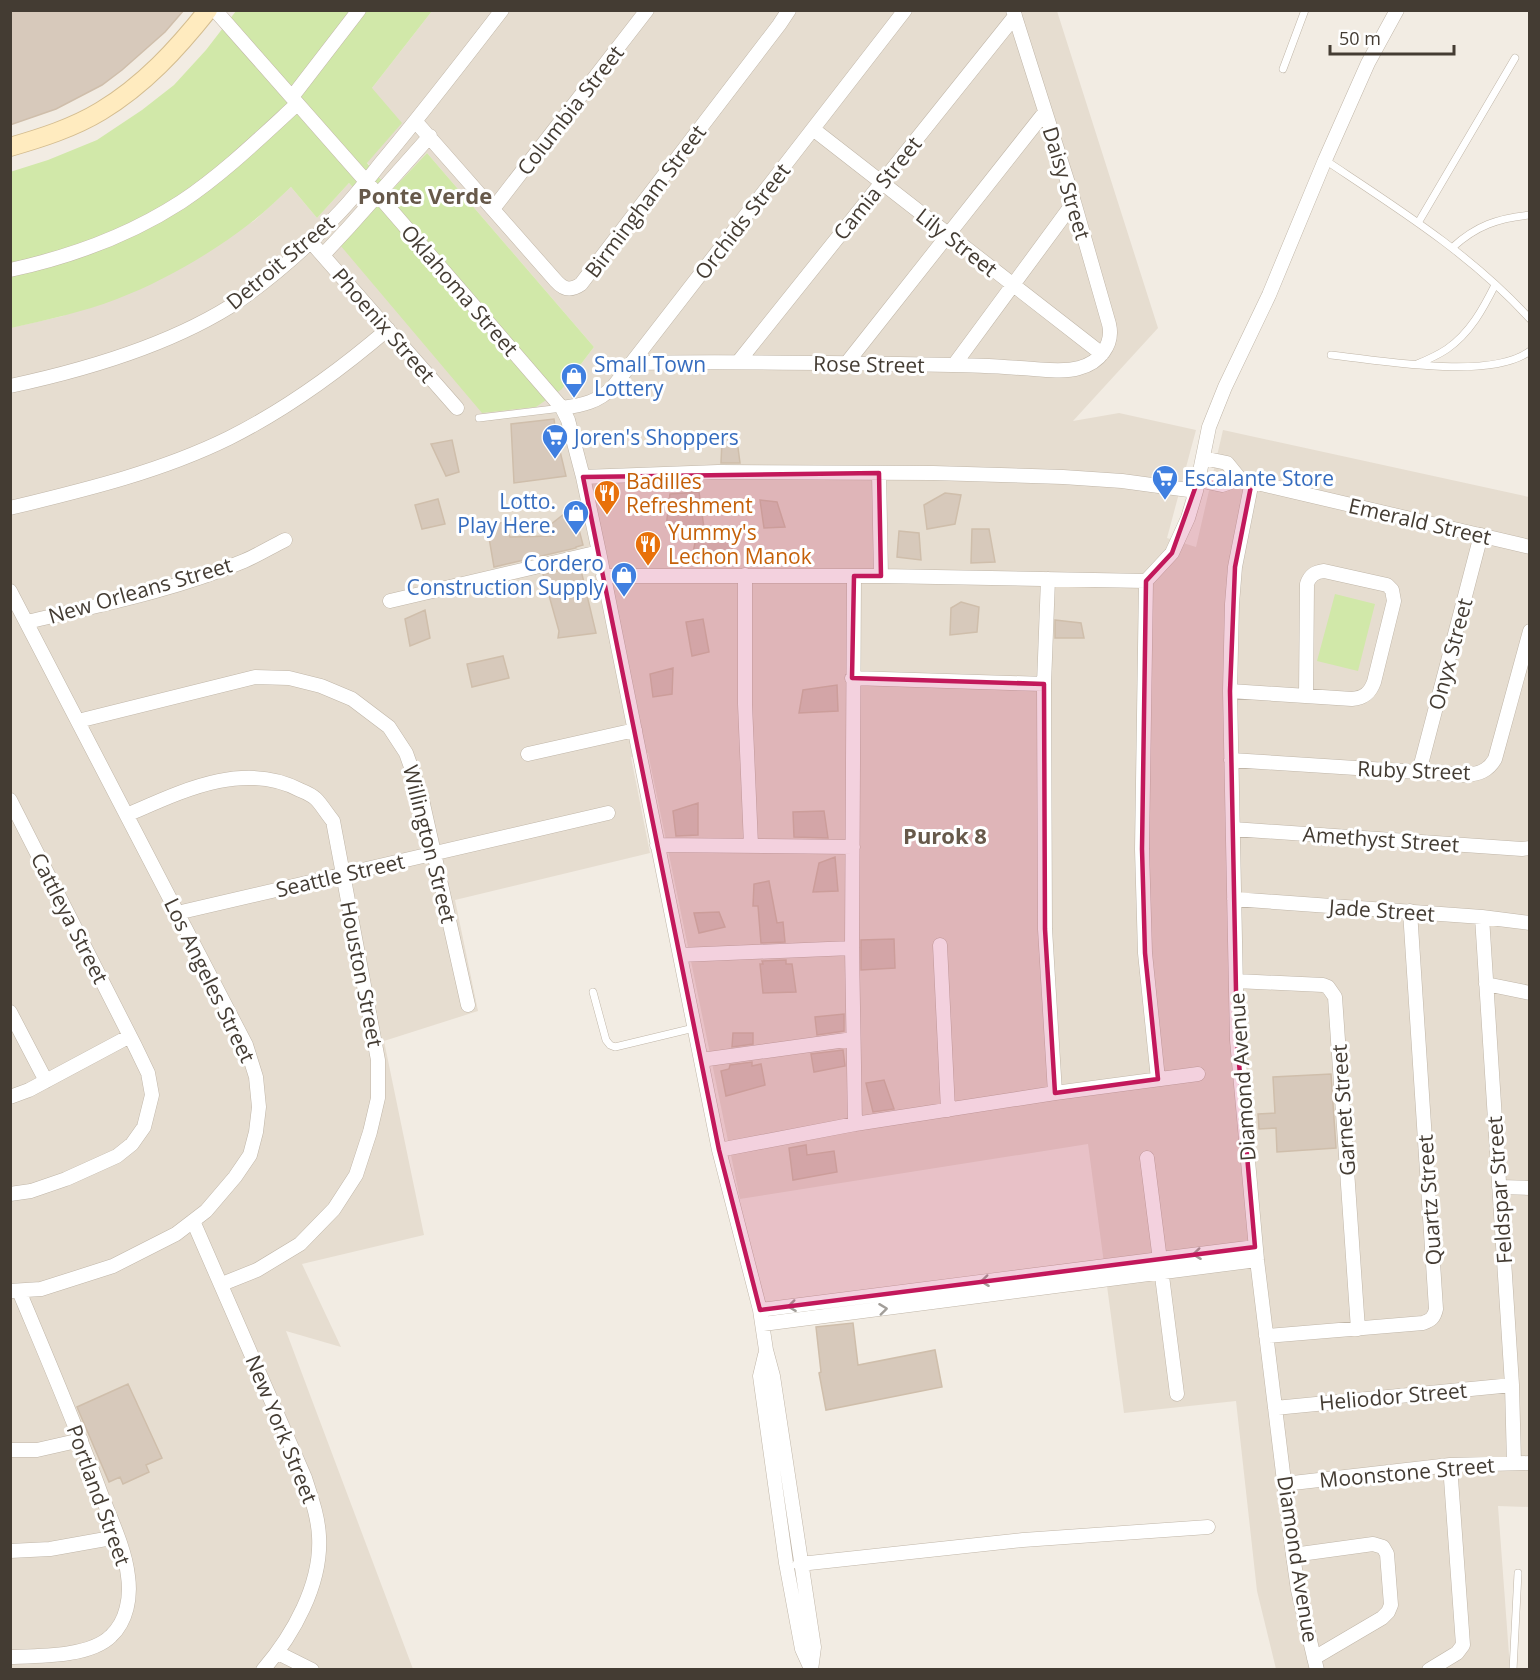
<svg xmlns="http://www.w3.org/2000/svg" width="1540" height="1680" font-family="'Open Sans',sans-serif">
	<rect width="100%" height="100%" fill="#f2ece3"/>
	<path fill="#e6ddd0" d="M432 11H1057L1158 328 1073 421 1119 413 1196 430 1167 538 1196 547 1223 430 1529 497 1530 1507 1498 1506 1510 1668 1507 1670 1276 1669 1257 1591 1236 1401 1124 1413 1088 1144 740 1199 648 753 631 757 650 853 455 900 478 1011 384 1041 424 1235 302 1264 341 1347 286 1331 413 1669H11L10 328 63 316 254 221 291 187 317 218 349 183 373 210 562 389 594 347 427 153 391 191 367 162 372 88Z"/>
	<path fill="#d1e8a9" d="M236 11H432L372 88 402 123 367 163 391 191 427 153 594 347 562 389 536 407 482 413 340 245 373 210 349 183 317 218 291 187C278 199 266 211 253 221 212 253 166 280 117 299 83 312 46 320 11 328L10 172 48 160 97 140 142 110 174 85 206 50Z
		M1335 594 1375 604 1358 671 1317 661Z"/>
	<path fill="#d7c9bb" stroke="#cfbeab" stroke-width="1.5" d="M10 10H184L165 32 122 70 102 85 56 109 10 125Z
		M554 419 558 447H559L566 476 514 483 511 424Z
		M452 440 459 472 446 476 431 444Z
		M722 440H737L740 463H721Z
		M699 492 704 528 666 527 670 494Z
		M945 493 961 495 955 524 927 529 924 505Z
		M438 499 445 524 422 529 415 505Z
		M760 500 777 502 785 527 764 528Z
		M564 514H575L583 545 576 547V548L494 567 487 526 505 522 510 537 553 536 550 525Z
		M731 526 732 550 693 553 698 528Z
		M972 529H989L995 562 971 563Z
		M899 531 919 533 921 560 897 557Z
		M580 566 596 633 558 638 559 631 543 574Z
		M961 602 979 607 977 632 950 635 951 608Z
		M425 610 430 638 410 646 405 619Z
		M703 619 709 652 692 656 686 622Z
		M1055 620 1081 623 1084 638H1055Z
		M503 656 509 678 472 687 467 664Z
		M673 668 672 694 653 697 650 674Z
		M837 685 838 711 799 713 803 690Z
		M698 803V835L676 836 673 811Z
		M824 811 828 838 794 837 793 812Z
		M835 857 838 891 813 892 819 863Z
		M769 881 777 923 783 922 785 942 761 943 758 906H753L754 884Z
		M719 912 725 927 699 933 694 913Z
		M894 939 895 968 861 970V940Z
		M786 960V964H792L796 992 763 993 760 964H763L762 961Z
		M844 1014V1031L817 1035 815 1017Z
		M733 1033H753V1044L732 1047Z
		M843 1050 845 1066 814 1072 811 1054Z
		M752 1062V1066L761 1064 765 1085 726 1096 721 1071 729 1069 730 1065Z
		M1331 1074 1336 1148 1277 1152 1276 1128 1259 1129 1258 1114 1275 1113 1273 1077Z
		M884 1080 894 1109 873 1112 866 1083Z
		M806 1145 807 1155 834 1151 837 1172 793 1180 789 1148Z
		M853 1323 858 1365 935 1350 942 1387 826 1410 819 1373 821 1372 816 1327Z
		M128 1384 162 1458 146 1465 149 1472 123 1484 120 1477 109 1482 77 1407Z"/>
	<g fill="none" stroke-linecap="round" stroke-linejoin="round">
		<g stroke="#c0b6a8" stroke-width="8">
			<path id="lane" d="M1283 69 1305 10
				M1325 160C1397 208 1471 254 1530 319
				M1418 223 1515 58
				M1453 247C1476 226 1498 218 1530 215
				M1331 355C1379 360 1490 381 1530 351
				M1417 364C1427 360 1438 355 1447 349 1470 333 1483 309 1495 285
				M479 418 562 408
				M593 992 606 1040 610 1045 615 1047 694 1028
				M1513 1670 1518 1573"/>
		</g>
		<g stroke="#c0b6a8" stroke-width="15">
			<path id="street" d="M215 10 378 195 562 408 568 420 583 477 599 552 719 1150 760 1310 766 1350 773 1376 814 1647 811 1670
				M292 97 359 10
				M416 122 556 281C564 290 571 291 581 284L779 25 789 10
				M813 129 1102 354
				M493 209 647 10
				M311 242 457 408
				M323 255 349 227 430 136
				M10 270C70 257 130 235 181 202 223 174 260 138 297 104
				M739 361 1015 16
				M632 363C738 361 845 363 952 365 979 365 1007 367 1034 369 1049 370 1065 372 1079 368 1099 363 1114 345 1109 324L1074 202 1013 10
				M846 364 1045 112
				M954 365 1074 202
				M10 386C85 370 176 343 240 300 272 277 309 245 336 216 352 200 366 182 380 164 422 114 462 62 502 10
				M562 408C583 405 598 402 613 387L905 10
				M1203 458 1227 463 1240 479
				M879 473 881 576
				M583 477 718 472 933 473 1063 477 1122 481 1196 491
				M1198 480 1222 485 1240 479 1530 547
				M1252 481 1235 567 1232 604 1230 691 1237 1040 1257 1260 1293 1555 1298 1590 1317 1670
				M10 508C84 490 160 472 229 438 287 409 339 371 388 329
				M745 575V704L751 845
				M603 576H881L1146 581 1172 553 1188 518 1196 491 1209 427 1225 387 1269 295 1325 160 1368 63 1397 10
				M854 576 852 948 855 1124
				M1048 579 1044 684 1045 929 1055 1093
				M1146 581 1142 849 1145 953 1158 1079
				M10 591 246 1045 256 1077 259 1107 256 1132 250 1155 235 1177 206 1211 176 1234 113 1266 41 1289 10 1291
				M390 601 599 552
				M27 622C100 605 175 590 244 561 258 555 271 547 285 540
				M852 678 1044 684
				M1230 691 1352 699C1364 698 1370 693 1374 682L1394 601 1392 590 1387 585 1324 571C1315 572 1310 575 1307 584L1306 696
				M78 721 255 677 289 678 321 686 352 699 389 727 406 753 421 795 468 1005
				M528 754 635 730
				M1231 760 1465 775C1479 774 1488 771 1495 759L1530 631
				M1419 772 1481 535
				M10 800 135 1046 148 1073 152 1095 144 1127 132 1144 117 1156 66 1179 31 1191 10 1194
				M127 815C180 792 243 760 300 790 305 792 312 795 316 799 322 805 327 814 333 821L378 1060V1098L370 1132 356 1175 334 1209 300 1244 257 1270 222 1284
				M1233 829 1522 849 1530 848
				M657 845 853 847
				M1234 899 1482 917 1530 923
				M177 913 608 813
				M1482 917 1512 1385 1514 1463
				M940 945 948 1110
				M680 955 852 948
				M1236 981 1323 985 1328 987 1335 997 1358 1329
				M1486 984 1530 993
				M10 1012 46 1081
				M701 1060 853 1039
				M10 1097 29 1090 130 1036
				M719 1150 855 1124 1055 1093 1198 1074
				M1147 1158 1177 1394
				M1499 1187 1530 1188
				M193 1221 305 1478C311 1497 318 1516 319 1536 322 1584 293 1635 263 1670
				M760 1310 1255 1247
				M763 1324 1257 1260
				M1266 1336 1423 1323C1431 1320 1434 1318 1436 1309L1410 911
				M765 1355 760 1376 786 1563 802 1649 811 1669
				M1275 1408 1512 1385
				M10 1450H37L81 1440
				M1284 1484 1450 1465 1530 1463
				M10 1551 50 1549 117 1537
				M1293 1555 1373 1544 1383 1547 1387 1554 1391 1605 1388 1612 1382 1618 1314 1658
				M800 1564 1023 1540 1208 1527
				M278 1653 312 1670
				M10 1657C39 1656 90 1657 111 1636 127 1621 131 1597 128 1576 125 1549 111 1520 101 1494 76 1425 47 1358 19 1291
				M1429 1670 1457 1653 1463 1645 1450 1465"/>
		</g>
		<g stroke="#d4bd90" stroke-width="20">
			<path id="secondary" d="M10 147C41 138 73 128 101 111 144 85 177 49 208 10"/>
		</g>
		<use href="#lane" stroke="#fff" stroke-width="7"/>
		<use href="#street" stroke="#fff" stroke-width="14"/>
		<use href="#secondary" stroke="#ffebbf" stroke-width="18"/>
	</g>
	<defs><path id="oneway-chevron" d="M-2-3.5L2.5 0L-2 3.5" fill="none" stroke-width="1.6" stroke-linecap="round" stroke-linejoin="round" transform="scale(1.5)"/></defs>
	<g stroke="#a29e99">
		<use href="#oneway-chevron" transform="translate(1197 1254) rotate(173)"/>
		<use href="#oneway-chevron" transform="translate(985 1281) rotate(173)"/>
		<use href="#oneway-chevron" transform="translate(792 1306) rotate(173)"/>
		<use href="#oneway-chevron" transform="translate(883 1309) rotate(-7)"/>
	</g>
	<path fill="#c2185b" fill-opacity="0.2" stroke="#c2185b" stroke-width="4.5" stroke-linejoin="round" d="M879 473 881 576H854L852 678 1044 684 1045 929 1055 1093 1158 1079 1145 953 1142 849 1146 581 1172 553 1198 480 1222 485 1240 479 1252 481 1235 567 1230 691 1237 1040 1255 1247 760 1310 719 1150 583 477Z"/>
	<defs>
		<g id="shop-pin" transform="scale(1.35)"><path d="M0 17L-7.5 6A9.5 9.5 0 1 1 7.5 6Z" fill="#3f7fe0" stroke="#fff"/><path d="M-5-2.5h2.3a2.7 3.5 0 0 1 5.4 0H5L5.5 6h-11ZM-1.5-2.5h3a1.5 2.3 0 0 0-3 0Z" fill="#fff"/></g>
		<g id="supermarket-pin" transform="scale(1.35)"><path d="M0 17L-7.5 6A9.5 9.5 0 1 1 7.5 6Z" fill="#3f7fe0" stroke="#fff"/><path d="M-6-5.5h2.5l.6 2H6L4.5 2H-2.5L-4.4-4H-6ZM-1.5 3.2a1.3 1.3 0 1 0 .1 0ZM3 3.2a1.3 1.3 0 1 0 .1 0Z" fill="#fff"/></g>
		<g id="restaurant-pin" transform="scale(1.35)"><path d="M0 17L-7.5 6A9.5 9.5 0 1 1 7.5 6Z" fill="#e8710a" stroke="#fff"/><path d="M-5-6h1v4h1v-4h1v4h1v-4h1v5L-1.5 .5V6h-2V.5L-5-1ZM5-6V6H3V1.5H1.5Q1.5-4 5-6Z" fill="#fff"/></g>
	</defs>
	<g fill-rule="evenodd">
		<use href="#shop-pin" x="574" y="376"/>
		<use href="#supermarket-pin" x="555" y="437"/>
		<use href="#supermarket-pin" x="1165" y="478"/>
		<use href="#restaurant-pin" x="607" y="493"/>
		<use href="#shop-pin" x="576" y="513"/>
		<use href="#restaurant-pin" x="648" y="544"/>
		<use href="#shop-pin" x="624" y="575"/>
	</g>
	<g text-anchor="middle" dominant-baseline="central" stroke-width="6" stroke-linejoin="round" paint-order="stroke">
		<g font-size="21" fill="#443c33" stroke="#fff">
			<text transform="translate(570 110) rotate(-52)">Columbia Street</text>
			<text transform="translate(1067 183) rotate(73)">Daisy Street</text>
			<text transform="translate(877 188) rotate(-51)">Camia Street</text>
			<text transform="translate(645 201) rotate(-53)">Birmingham Street</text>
			<text transform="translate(742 221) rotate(-52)">Orchids Street</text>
			<text transform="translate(957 242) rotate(38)">Lily Street</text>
			<text transform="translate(280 262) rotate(-40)">Detroit Street</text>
			<text transform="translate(460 290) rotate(49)">Oklahoma Street</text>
			<text transform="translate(384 325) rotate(49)">Phoenix Street</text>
			<text transform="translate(869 364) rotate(1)">Rose Street</text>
			<text transform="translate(1420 521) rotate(13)">Emerald Street</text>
			<text transform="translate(140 590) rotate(-16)">New Orleans Street</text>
			<text transform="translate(1450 654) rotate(-75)">Onyx Street</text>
			<text transform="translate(1414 770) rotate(2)">Ruby Street</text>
			<text transform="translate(1381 839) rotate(4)">Amethyst Street</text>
			<text transform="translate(430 844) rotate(76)">Willington Street</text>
			<text transform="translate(340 875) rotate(-13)">Seattle Street</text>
			<text transform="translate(1382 910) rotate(4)">Jade Street</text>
			<text transform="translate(70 918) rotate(63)">Cattleya Street</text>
			<text transform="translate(362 974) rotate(79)">Houston Street</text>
			<text transform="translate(210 980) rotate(64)">Los Angeles Street</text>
			<text transform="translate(1242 1077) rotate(-94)">Diamond Avenue</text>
			<text transform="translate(1343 1110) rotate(-94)">Garnet Street</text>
			<text transform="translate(1499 1190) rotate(-94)">Feldspar Street</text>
			<text transform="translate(1429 1200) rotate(-94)">Quartz Street</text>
			<text transform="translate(1393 1396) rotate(-5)">Heliodor Street</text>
			<text transform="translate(282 1429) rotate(68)">New York Street</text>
			<text transform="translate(1407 1472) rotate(-5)">Moonstone Street</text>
			<text transform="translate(99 1495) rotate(70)">Portland Street</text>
			<text transform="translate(1298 1559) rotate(81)">Diamond Avenue</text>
		</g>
		<g font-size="21" fill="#366cbe" stroke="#fff" text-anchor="start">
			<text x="594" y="364">Small Town<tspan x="594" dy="24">Lottery</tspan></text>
			<text x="574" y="437">Joren's Shoppers</text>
			<text x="1184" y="478">Escalante Store</text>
			<text x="556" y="501" text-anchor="end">Lotto.<tspan x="556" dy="24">Play Here.</tspan></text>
			<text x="604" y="563" text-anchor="end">Cordero<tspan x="604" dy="24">Construction Supply</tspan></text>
		</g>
		<g font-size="21" fill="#c56008" stroke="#fff" text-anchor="start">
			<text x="626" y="481">Badilles<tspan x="626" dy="24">Refreshment</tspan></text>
			<text x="668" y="532">Yummy's<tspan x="668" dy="24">Lechon Manok</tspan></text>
		</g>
		<g font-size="22" font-weight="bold" fill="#67594a" stroke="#fff">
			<text x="425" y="195">Ponte Verde</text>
			<text x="945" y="835">Purok 8</text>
		</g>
	</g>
	<rect width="1540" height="1680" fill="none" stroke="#443c33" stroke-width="24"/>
	<path d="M1330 45v9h124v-9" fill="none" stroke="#443c33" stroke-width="3"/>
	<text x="1339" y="45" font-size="18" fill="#443c33" stroke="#ffffff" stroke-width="4.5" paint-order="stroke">50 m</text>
</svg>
